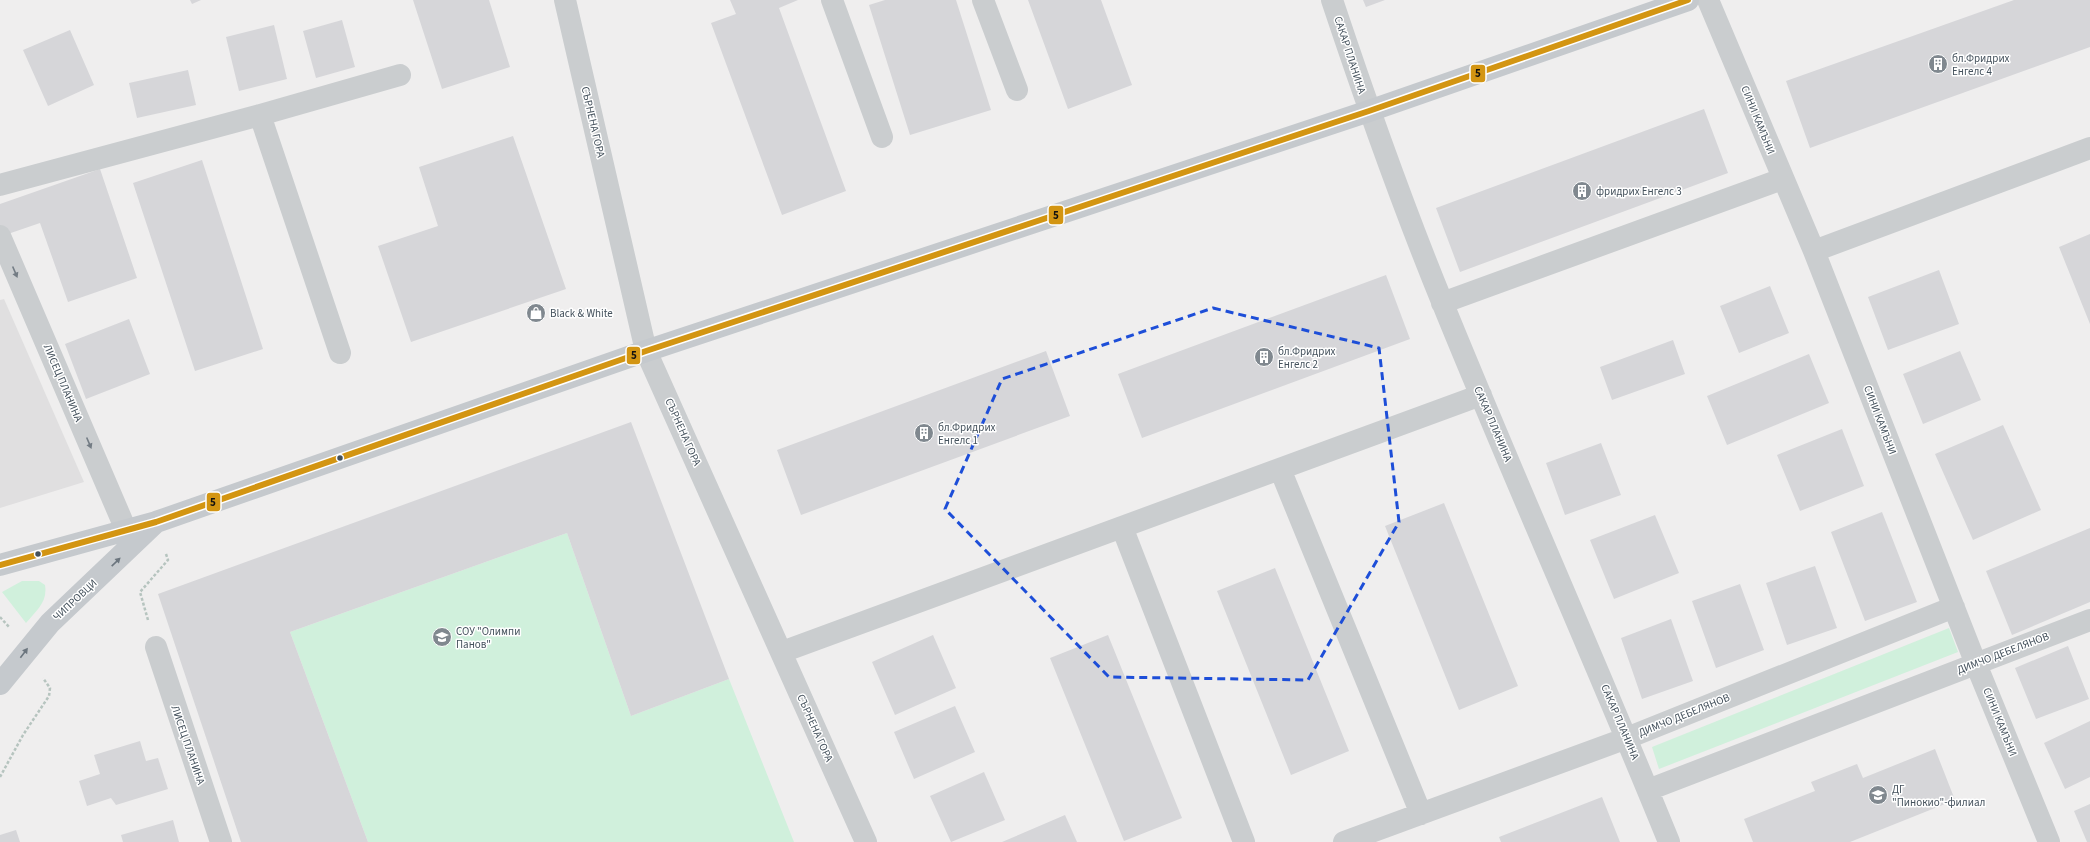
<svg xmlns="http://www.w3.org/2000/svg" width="2090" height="842" font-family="'Source Sans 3',sans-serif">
	<rect width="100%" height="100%" fill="#efeeee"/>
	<path fill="#e0dfe0" d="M4 299 84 482 0 508V300Z"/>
	<path fill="#d0f0dc" d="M567 533 631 716 729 679 794 842H368L290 632Z
		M22 581H39L45 585C48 602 36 611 26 623L2 592Z
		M1949 628 1958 652 1659 769 1652 747Z"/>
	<path fill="#d6d6d9" d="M190 0H201L192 4Z
		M413 0H489L510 67 442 89Z
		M730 0H798L779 8 846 191 782 215 711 23 736 14Z
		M885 0H956L991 110 910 135 869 5Z
		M1028 0H1101L1132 85 1068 109Z
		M1363 0H1385L1366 7Z
		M2014 0H2090V47L1810 148 1786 81Z
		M342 20 355 67 316 78 303 31Z
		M274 25 287 79 239 91 226 37Z
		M70 30 94 85 48 106 23 50Z
		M188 70 196 105 137 118 129 83Z
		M1704 109 1728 173 1460 272 1436 208Z
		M513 136 566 289 411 342 378 246 438 226 419 167Z
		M202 160 263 349 195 371 133 183Z
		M100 169 137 278 68 302 40 223 2 236 0 230V204Z
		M2090 234V324L2059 247Z
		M1939 270 1959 324 1888 350 1868 297Z
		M1386 275 1410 339 1142 438 1118 374Z
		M1770 286 1789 333 1739 353 1720 306Z
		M129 319 150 374 86 399 65 344Z
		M1673 340 1685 374 1612 400 1600 367Z
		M1046 351 1070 416 801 515 777 450Z
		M1960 351 1981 400 1923 424 1903 374Z
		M1809 354 1829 403 1727 445 1707 396Z
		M631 422 729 679 631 716 567 533 290 632 368 842H241L158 594Z
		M2003 425 2041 510 1973 540 1935 454Z
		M1842 429 1864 486 1800 511 1777 455Z
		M1601 443 1621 495 1565 515 1546 463Z
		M1444 503 1518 686 1459 710 1385 526Z
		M1882 512 1917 602 1865 621 1831 532Z
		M1655 515 1679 573 1614 599 1590 540Z
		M2090 528V602L2012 635 1986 571Z
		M1815 566 1837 628 1787 645 1766 583Z
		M1275 568 1349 751 1291 775 1217 591Z
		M1740 584 1764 650 1716 668 1692 601Z
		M1671 619 1693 681 1642 699 1621 638Z
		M933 635 956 688 895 715 872 662Z
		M1108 635 1182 818 1124 841 1050 658Z
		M2068 646 2089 699 2036 719 2015 668Z
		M955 706 975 752 914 779 894 732Z
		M2090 721V777L2065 789 2044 743Z
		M140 741 146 761 158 758 168 789 116 805 111 798 87 806 79 781 100 774 94 755Z
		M1935 749 1955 800 1850 842H1753L1744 819 1815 791 1811 782 1857 764 1863 778Z
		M984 772 1005 820 951 842 930 796Z
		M1602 797 1620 842H1501L1499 837Z
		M2090 804V842H2087L2074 811Z
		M1065 815 1077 842H1002Z
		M173 820 179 842H123L121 835Z
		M16 830 20 842H0V835Z"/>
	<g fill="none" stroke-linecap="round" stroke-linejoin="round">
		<path stroke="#b6c4bf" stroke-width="2.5" stroke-dasharray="3 2" stroke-linecap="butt" d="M0 617 9 627
			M148 620 140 592 168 560 166 554
			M0 777 23 735 49 696 50 688 43 678"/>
		<path stroke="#cacdcf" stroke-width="22" d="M565 0 646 351 866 842
			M832 0 882 137
			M983 0 1017 90
			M1332 0C1366 102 1402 204 1443 304 1516 484 1596 662 1669 842
			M1708 0 1814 251 1976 664 2049 842
			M260 115 340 353
			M0 185 260 115 400 75
			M0 236 126 530
			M1814 251 2090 148
			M1442 303 1782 179
			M1280 469 1421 814
			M1122 527 1244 842
			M156 647 221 842
			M782 652 1481 395
			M1648 790 2090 620
			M1344 842 1627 738 1954 607"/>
		<path stroke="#c5c9cd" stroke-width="22" d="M0 565 156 522 646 351 1369 111 1688 0
			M0 684 50 623 155 523"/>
		<g stroke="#fff" stroke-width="9">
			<path id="bus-1" d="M0 565 156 522 646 351 1369 111 1688 0"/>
		</g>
		<use href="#bus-1" stroke="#d39512" stroke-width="6"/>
	</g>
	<defs><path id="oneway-solid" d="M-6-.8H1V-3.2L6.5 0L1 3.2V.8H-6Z"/></defs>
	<g fill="#737c84">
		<use href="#oneway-solid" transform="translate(15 272) rotate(67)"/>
		<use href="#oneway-solid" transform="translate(89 443) rotate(67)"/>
	</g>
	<g fill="#6b757e">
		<use href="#oneway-solid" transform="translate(116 562) rotate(-44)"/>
		<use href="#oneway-solid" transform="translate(24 653) rotate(-53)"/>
	</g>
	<path fill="none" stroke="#1d4ed8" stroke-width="3" stroke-dasharray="8 5" stroke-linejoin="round" d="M1213 308 1379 348 1399 522 1308 680 1109 677 945 509 1002 379Z"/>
	<defs>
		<g id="building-disc" transform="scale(1)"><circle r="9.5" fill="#80888f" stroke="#fff"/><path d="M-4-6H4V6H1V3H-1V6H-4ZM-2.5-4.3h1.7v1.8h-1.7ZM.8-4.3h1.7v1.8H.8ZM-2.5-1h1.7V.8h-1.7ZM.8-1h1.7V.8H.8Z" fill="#fff"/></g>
		<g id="shop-disc" transform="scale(1)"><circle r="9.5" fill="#80888f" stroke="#fff"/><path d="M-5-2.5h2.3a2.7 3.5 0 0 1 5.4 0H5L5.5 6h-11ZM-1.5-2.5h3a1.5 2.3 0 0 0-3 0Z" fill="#fff"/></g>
		<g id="school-disc" transform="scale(1)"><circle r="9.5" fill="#80888f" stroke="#fff"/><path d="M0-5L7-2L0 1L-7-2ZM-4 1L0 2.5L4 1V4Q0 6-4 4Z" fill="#fff"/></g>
	</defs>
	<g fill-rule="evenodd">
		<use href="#building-disc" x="1938" y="64"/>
		<use href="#building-disc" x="1582" y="191"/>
		<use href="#shop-disc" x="536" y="313"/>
		<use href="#building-disc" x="1264" y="357"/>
		<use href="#building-disc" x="924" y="433"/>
		<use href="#school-disc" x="442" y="637"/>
		<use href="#school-disc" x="1878" y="795"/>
	</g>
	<g fill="#44515c" stroke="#fff" stroke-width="1.5">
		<circle cx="340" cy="458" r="3.5"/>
		<circle cx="38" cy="554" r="3.5"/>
	</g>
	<g text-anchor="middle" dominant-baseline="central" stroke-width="3" stroke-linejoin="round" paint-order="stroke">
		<g font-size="11" fill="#44515c" stroke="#fff">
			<text transform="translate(1350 55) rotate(72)">САКАР ПЛАНИНА</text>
			<text transform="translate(1758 120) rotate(68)">СИНИ КАМЪНИ</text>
			<text transform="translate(593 122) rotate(77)">СЪРНЕНА ГОРА</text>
			<text transform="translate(63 383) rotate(67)">ЛИСЕЦ ПЛАНИНА</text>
			<text transform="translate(1880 420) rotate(69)">СИНИ КАМЪНИ</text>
			<text transform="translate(1493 424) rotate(67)">САКАР ПЛАНИНА</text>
			<text transform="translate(683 432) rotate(66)">СЪРНЕНА ГОРА</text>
			<text transform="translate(75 600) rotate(-43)">ЧИПРОВЦИ</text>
			<text transform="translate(2003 653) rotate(-21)">ДИМЧО ДЕБЕЛЯНОВ</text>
			<text transform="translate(1684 715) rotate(-22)">ДИМЧО ДЕБЕЛЯНОВ</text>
			<text transform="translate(1620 722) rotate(67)">САКАР ПЛАНИНА</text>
			<text transform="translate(2000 722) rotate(68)">СИНИ КАМЪНИ</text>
			<text transform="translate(815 728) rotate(66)">СЪРНЕНА ГОРА</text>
			<text transform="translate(188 745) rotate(71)">ЛИСЕЦ ПЛАНИНА</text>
		</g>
		<g font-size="11" fill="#44515c" stroke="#fff" text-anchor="start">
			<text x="1952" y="58">бл.Фридрих<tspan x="1952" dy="13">Енгелс 4</tspan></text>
			<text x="1596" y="191">фридрих Енгелс 3</text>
			<text x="550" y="313">Black &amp; White</text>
			<text x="1278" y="351">бл.Фридрих<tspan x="1278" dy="13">Енгелс 2</tspan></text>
			<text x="938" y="427">бл.Фридрих<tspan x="938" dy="13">Енгелс 1</tspan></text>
			<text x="456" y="631">СОУ "Олимпи<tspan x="456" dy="13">Панов"</tspan></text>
			<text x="1892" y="789">ДГ<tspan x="1892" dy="13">"Пинокио"-филиал</tspan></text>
		</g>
	</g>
	<g stroke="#fff" stroke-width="1.5">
		<rect x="1470" y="64" width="16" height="19" rx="4" fill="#d39512"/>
		<rect x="1048" y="205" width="16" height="20" rx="4" fill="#d39512"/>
		<rect x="626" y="346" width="15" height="19" rx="4" fill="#d39512"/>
		<rect x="206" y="492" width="15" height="20" rx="4" fill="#d39512"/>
	</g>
	<g font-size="11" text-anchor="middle" font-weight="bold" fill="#111">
		<text x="1478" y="77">5</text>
		<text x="1056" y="219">5</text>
		<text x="634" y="359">5</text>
		<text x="213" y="506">5</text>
	</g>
</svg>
